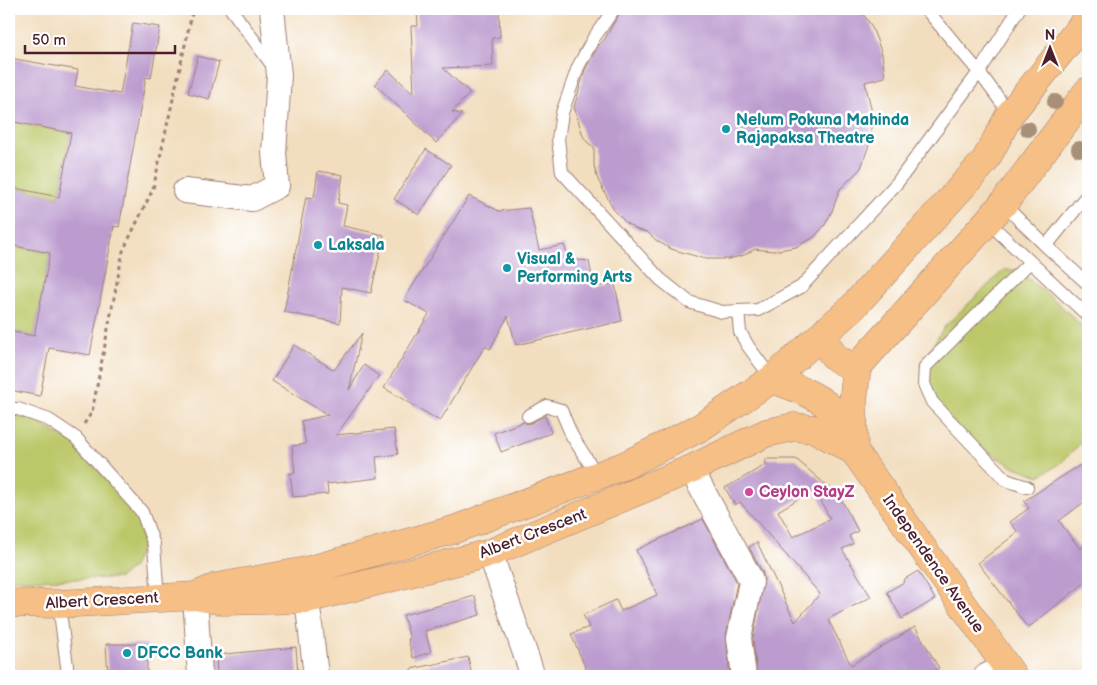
<svg xmlns="http://www.w3.org/2000/svg" width="1097" height="685" font-family="'Balsamiq Sans',sans-serif">
	<rect width="100%" height="100%" fill="#fff"/>
	<filter id="ink" filterUnits="userSpaceOnUse"><feTurbulence type="fractalNoise" baseFrequency=".02" numOctaves="2"/><feDisplacementMap in="SourceGraphic" scale="10" xChannelSelector="R" yChannelSelector="G"/><feConvolveMatrix kernelMatrix="1 2 1 2 8 2 1 2 1" color-interpolation-filters="sRGB"/></filter>
	<filter id="wash" filterUnits="userSpaceOnUse"><feTurbulence type="fractalNoise" baseFrequency=".0096" numOctaves="4" result="noise"/><feDisplacementMap in="SourceGraphic" scale="20" xChannelSelector="R" yChannelSelector="G"/><feGaussianBlur stdDeviation="1.12" result="paint"/><feColorMatrix in="noise" values="0 0 0 0 0 0 0 0 0 0 0 0 0 0 0 0 0 1.4 0 .05"/><feComposite in="paint" operator="in"/></filter>
	<g filter="url(#wash)">
		<rect width="100%" height="100%" fill="#f2debf"/>
		<path fill="#bbc768" stroke="#82734a" d="M9 121 71 133 59 197 9 187Z
			M9 245 50 253 34 336 9 331Z
			M1004 270H1018L1058 303 1088 332V436L1060 464 1039 476 1015 467 989 453 943 414 921 365 944 327Z
			M9 414 32 419 76 445 137 515 143 545 133 567 120 578 27 580 9 579Z"/>
		<g id="blocks">
			<path fill="#bc9bcf" fill-rule="evenodd" d="M417 9H499L500 37 492 38 493 66 443 68 470 93 452 112 462 114 436 143 375 84 388 70 414 94 411 26H418Z
				M622 9H859L863 14 871 25 878 43 882 54 885 77 865 82 871 108V139L861 168 840 189 832 211 825 225 813 238 796 247 773 251 755 249 744 255 729 259H706L671 249 657 241 647 232 638 230 626 223 614 210 598 180 594 166V147L588 143 583 136 574 107 585 70 598 46 604 40Z
				M133 23 160 27 151 78 146 77 119 227 114 226 90 355 49 348 40 396 9 390V331L34 336 50 253 9 245V187L59 197 71 133 9 121V58L78 70 75 86 120 94Z
				M198 56 219 62 209 99 188 93Z
				M426 149 451 165 419 215 394 199Z
				M318 171 343 175 338 203 347 205 343 226 384 235 371 293 342 287 340 323 284 312 306 197 314 198Z
				M469 196 499 211 529 208 539 250 564 245 569 259 589 261 594 287 615 284 622 321 516 345 508 316 490 349 485 346 440 421 384 388 429 314 404 300Z
				M362 333 349 390 364 365 379 376 336 435 394 429 398 454 376 457 378 478 327 484 328 494 293 497 290 473H295L292 446 306 444 301 421 328 415 272 381 294 345 334 370Z
				M545 416 551 433 501 452 494 433 523 422 527 424 531 423Z
				M764 459H796L840 497 858 531 849 536 853 544 842 549 871 597 828 619 851 665 915 627 939 668 925 676H757L753 639 764 579 762 571 749 547 757 542 795 622 820 594 740 502 735 505 725 488 767 464ZM815 489 830 519 793 537 778 511Z
				M1088 460V499L1059 521 1080 549 1088 543V580L1028 628 978 563 1018 532 1010 522 1029 508 1024 501Z
				M703 519 737 583 726 635 730 676H589L571 634 589 627 583 615 616 600 621 611 657 595 636 550Z
				M918 571 935 599 902 619 887 592 904 582 903 580Z
				M475 596 480 615 425 631 431 652 413 658 408 639H410L403 615Z
				M106 644H147V676H108Z
				M296 647 298 676H217L216 655Z
				M468 657 472 676H412L411 669Z"/>
		</g>
	</g>
	<g filter="url(#ink)">
		<use href="#blocks" fill-opacity="0" stroke="#9e7e75" stroke-width="1"/>
		<g fill="none" stroke-linecap="round" stroke-linejoin="round">
			<g stroke="#9e7e75" stroke-width="14">
				<path id="service" d="M231 9 275 69
					M614 9 593 39 578 67 562 113 558 139 562 172 660 279 689 302 722 312 758 310 801 287 897 183 979 72 1019 9
					M926 9 979 72 1010 114
					M1003 204 1046 246 1088 284
					M988 222 1088 316
					M1046 246 1088 194
					M738 311 740 332 748 346 772 379
					M9 409H18L49 420 76 438 142 512 154 545 158 598
					M528 416 547 406 561 410 572 436 597 475
					M1027 487 1006 480 932 402 924 384 925 367 1030 262
					M59 604 68 674 64 676"/>
			</g>
			<g stroke="#9e7e75" stroke-width="26">
				<path id="minor" d="M185 191 252 199 277 186 274 153 279 75 272 9
					M691 469 750 578 751 582 739 638 744 676
					M490 553 533 676
					M195 596 200 676
					M307 599 316 676
					M986 676 1005 666"/>
			</g>
			<g stroke="#9e7e75" stroke-width="29">
				<path id="primary" d="M825 331C827 354 835 361 857 367
					M772 379C794 387 822 396 837 415 844 425 849 440 854 451L1013 676
					M854 451 853 402 857 367 1003 204 1088 91
					M195 596 217 587 306 571 453 530 626 465 701 427 772 379 853 307 985 161 1010 114 1088 18
					M9 603 59 604 195 596 223 601 307 599 490 553 691 469 766 433 794 427 815 429 854 451"/>
			</g>
			<path stroke="#9e7e75" stroke-width="3" stroke-dasharray="4 4" stroke-linecap="butt" d="M84 424 92 412 123 251 153 189 193 9"/>
			<use href="#service" stroke="#fff" stroke-width="12"/>
			<use href="#minor" stroke="#fff" stroke-width="24"/>
			<use href="#primary" stroke="#f5bf86" stroke-width="28"/>
		</g>
		<g fill="#a89078">
			<circle cx="1055" cy="102" r="8"/>
			<circle cx="1028" cy="129" r="8"/>
			<circle cx="1079" cy="149" r="8"/>
		</g>
	</g>
	<g fill="#0f9aa8" stroke="#fff" stroke-width="2">
		<circle cx="726" cy="129" r="5"/>
		<circle cx="318" cy="245" r="5"/>
		<circle cx="507" cy="268" r="5"/>
		<circle cx="127" cy="653" r="5"/>
	</g>
	<circle fill="#d1479c" stroke="#fff" stroke-width="2" cx="749" cy="492" r="5"/>
	<g text-anchor="middle" dominant-baseline="central" stroke-width="5" stroke-linejoin="round" paint-order="stroke">
		<g font-size="16" font-weight="bold" fill="#0d838f" stroke="#fff" text-anchor="start">
			<text x="736" y="120">Nelum Pokuna Mahinda<tspan x="736" dy="18">Rajapaksa Theatre</tspan></text>
			<text x="328" y="245">Laksala</text>
			<text x="517" y="259">Visual &amp;<tspan x="517" dy="18">Performing Arts</tspan></text>
			<text x="137" y="653">DFCC Bank</text>
		</g>
		<g font-size="16" font-weight="bold" fill="#b23c85" stroke="#fff" text-anchor="start">
			<text x="759" y="492">Ceylon StayZ</text>
		</g>
		<g font-size="16" fill="#4a1f2b" stroke="#fff">
			<text transform="translate(533 534) rotate(-21)">Albert Crescent</text>
			<text transform="translate(933 564) rotate(55)">Independence Avenue</text>
			<text transform="translate(102 601) rotate(-3)">Albert Crescent</text>
		</g>
	</g>
	<rect width="1097" height="685" fill="none" stroke="#fff" stroke-width="30"/>
	<g transform="translate(1050 48)" stroke="#ffffff" stroke-width="4" paint-order="stroke">
	<path d="M0-4L9 19L0 12L-9 19Z" fill="#4a1f2b"/>
	<text y="-8" font-size="14" font-weight="bold" text-anchor="middle" fill="#4a1f2b">N</text>
	</g>
	<path d="M25 45v8h150v-8" fill="none" stroke="#4a1f2b" stroke-width="2.5"/>
	<text x="32" y="45" font-size="15" fill="#4a1f2b" stroke="#ffffff" stroke-width="4" paint-order="stroke">50 m</text>
</svg>
